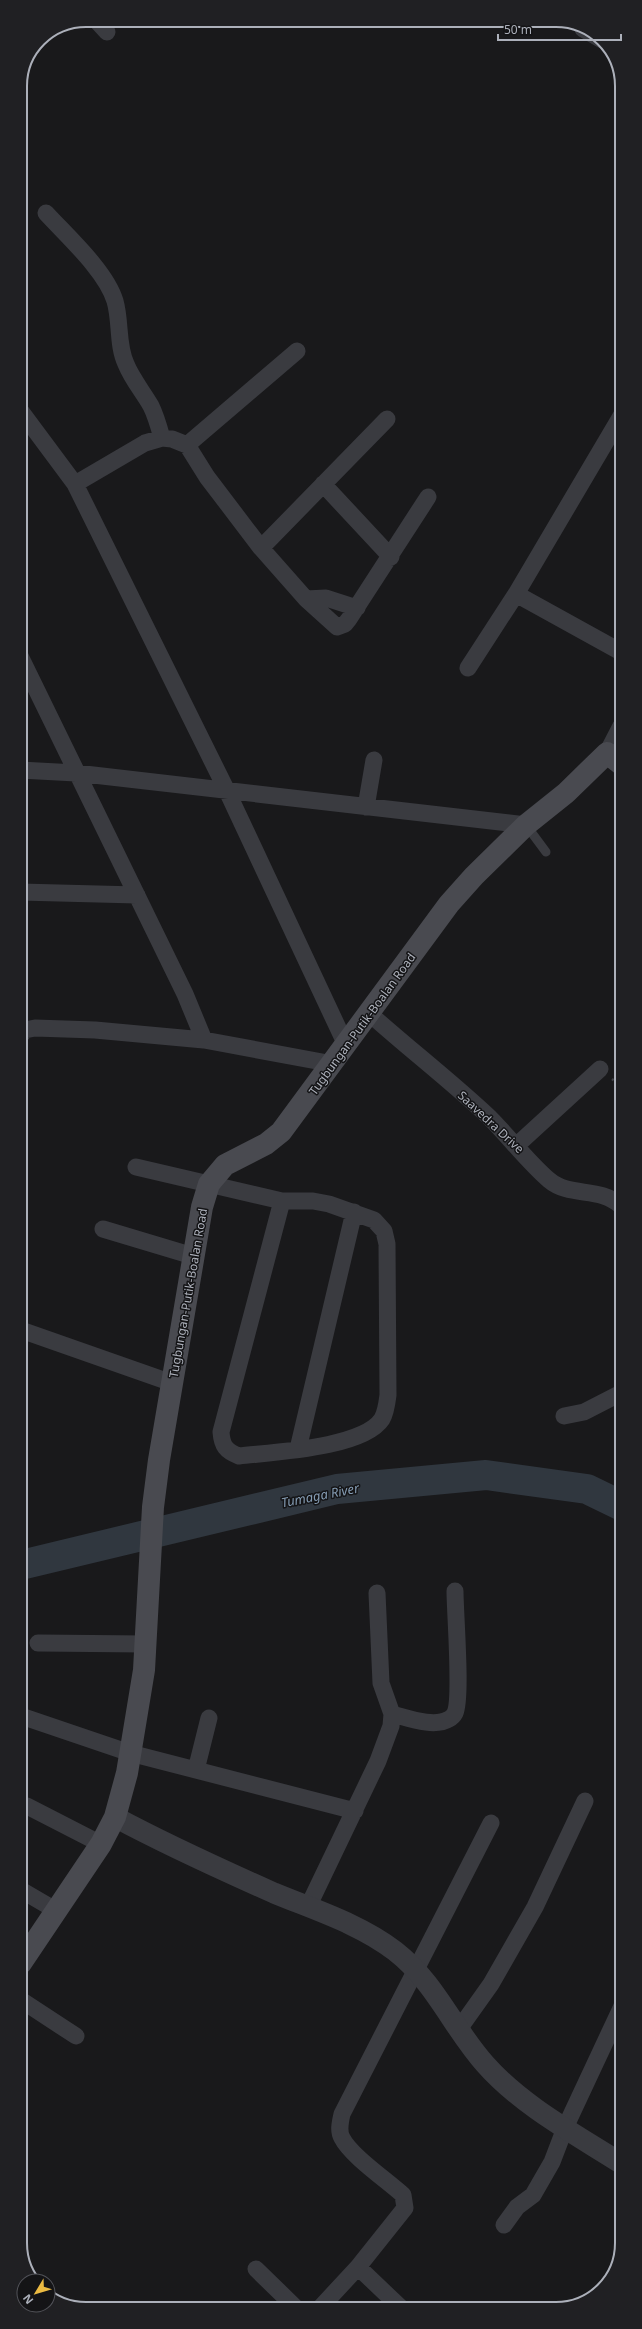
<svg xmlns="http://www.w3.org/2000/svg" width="642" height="2329" font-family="'Noto Sans',sans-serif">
	<rect width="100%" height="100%" fill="#19191b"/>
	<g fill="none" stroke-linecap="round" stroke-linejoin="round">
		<path stroke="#30373f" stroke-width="30" d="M21 1565 337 1489 486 1475 587 1489 622 1506"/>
		<path stroke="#404247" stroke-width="2.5" stroke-dasharray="2 3" stroke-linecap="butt" d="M612 1079 616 1082 621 1079"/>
		<path stroke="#3a3b40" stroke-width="9" d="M526 825 546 852"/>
		<path stroke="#3a3b40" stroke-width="17" d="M96 20 107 32
			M583 29 602 40
			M46 213C67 236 106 271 115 301 121 322 117 345 126 364 132 379 143 392 151 406 156 416 159 427 162 438
			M20 410 75 484 227 791 346 1045
			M187 445 297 351
			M75 484 145 443 162 438 172 439 187 445 207 477 261 548 306 599 337 627 345 624 349 619 428 497
			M323 484 391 557
			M261 548 387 419
			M516 594 621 652
			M306 599 326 598 357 608
			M20 656 185 994 204 1040
			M468 668 516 594 621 416
			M607 753 621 726
			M20 770 76 773 526 825
			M366 807 374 760
			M20 892 137 895
			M370 1014C409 1049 452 1082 490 1118 509 1137 529 1163 549 1180 570 1198 600 1186 621 1206
			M21 1035 25 1030 35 1028 95 1030 204 1040 333 1064
			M517 1145 600 1069
			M136 1167 282 1201H313L329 1204 374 1220 384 1231 387 1244 388 1395C387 1403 386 1412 382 1419 363 1448 273 1452 239 1456 226 1451 222 1446 221 1432L282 1201
			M103 1229 193 1256
			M21 1330 172 1383
			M564 1416 584 1412 621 1393
			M298 1449 354 1212
			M377 1593 381 1683 392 1714
			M38 1643 145 1644
			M21 1716 130 1753 355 1811
			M196 1770 209 1718
			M27 1806 101 1844
			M21 1890 57 1911
			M308 1907 378 1761 391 1726 392 1714C408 1718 434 1728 449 1719 451 1718 454 1715 455 1713 462 1698 455 1613 455 1591
			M21 2000 76 2036
			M459 2029 491 1984 535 1907 585 1801
			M504 2225 517 2207 533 2195 552 2162 565 2128 622 2006
			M358 2267 401 2308
			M256 2269 296 2308
			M320 2308 358 2267 405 2208 403 2195C388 2181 351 2156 342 2138 338 2131 340 2123 342 2114L491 1823"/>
		<path stroke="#3a3b40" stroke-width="21" d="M115 1817C167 1845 220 1869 274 1893 315 1910 360 1924 395 1951 436 1983 452 2027 485 2064 522 2106 575 2134 622 2164"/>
		<path stroke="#494a50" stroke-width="22" d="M21 1963 101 1844 115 1817 127 1773 144 1670 153 1507 159 1460 202 1207 209 1184 225 1165 266 1144 281 1132 449 904 474 876 526 825 566 793 607 753 621 764"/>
	</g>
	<g text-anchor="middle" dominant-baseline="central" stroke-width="3" stroke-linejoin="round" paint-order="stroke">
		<g font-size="12" fill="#acb0ba" stroke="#141416">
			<text transform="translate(362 1024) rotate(-54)">Tugbungan-Putik-Boalan Road</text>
			<text transform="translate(491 1122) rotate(43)">Saavedra Drive</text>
			<text transform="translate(188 1293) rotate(-80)">Tugbungan-Putik-Boalan Road</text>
		</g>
		<g font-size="13" font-style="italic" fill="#859cb3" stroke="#141416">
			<text transform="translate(320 1495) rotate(-11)">Tumaga River</text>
		</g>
	</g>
	<path d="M0 0H642V2329H0ZM86 27H556A59 59 0 0 1 615 86V2243A59 59 0 0 1 556 2302H86A59 59 0 0 1 27 2243V86A59 59 0 0 1 86 27Z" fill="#202023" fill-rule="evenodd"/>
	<path fill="none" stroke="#acb0ba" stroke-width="2" d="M86 27H556A59 59 0 0 1 615 86V2243A59 59 0 0 1 556 2302H86A59 59 0 0 1 27 2243V86A59 59 0 0 1 86 27Z"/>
	<g transform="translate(36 2293) rotate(232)"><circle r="19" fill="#141416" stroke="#515258"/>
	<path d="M0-3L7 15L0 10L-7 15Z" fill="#ebba42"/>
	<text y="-6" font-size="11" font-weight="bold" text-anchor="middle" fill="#acb0ba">N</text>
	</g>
	<path d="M498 34v6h123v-6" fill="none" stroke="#acb0ba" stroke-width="2"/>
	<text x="504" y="34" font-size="12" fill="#acb0ba" stroke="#141416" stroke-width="3" paint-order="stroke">50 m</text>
</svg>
